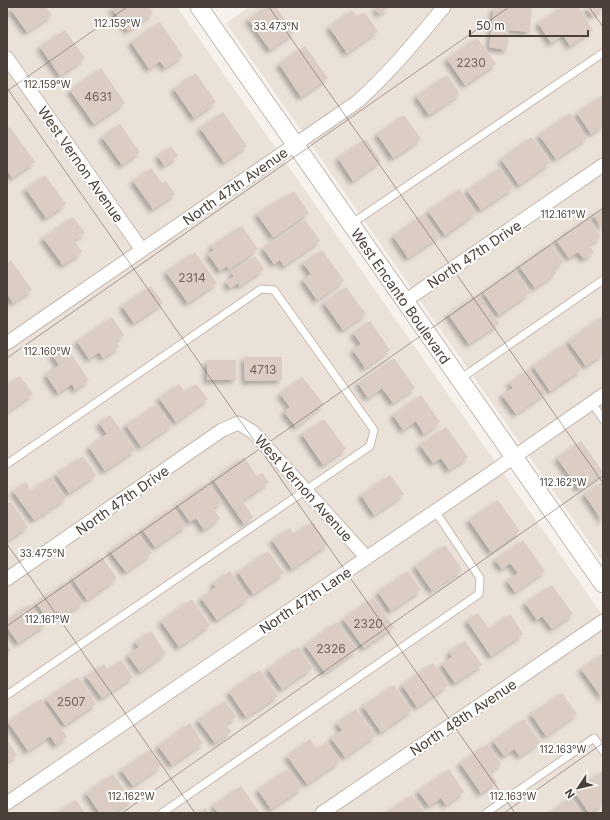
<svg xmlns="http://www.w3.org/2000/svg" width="610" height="820" font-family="Inter,sans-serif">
	<defs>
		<filter id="shadow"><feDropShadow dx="-3.5" dy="3.5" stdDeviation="2" flood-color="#0004"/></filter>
	</defs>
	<rect width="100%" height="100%" fill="#f6f1ec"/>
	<path fill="#eae1d9" d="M7 7H177L603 616V813H7Z
		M249 7H603V562L226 23Z"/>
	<path fill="#dbcdc3" filter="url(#shadow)" d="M9 7H46L52 15 27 32Z
		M111 7H149L153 13 128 31Z
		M266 7H276L294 33 270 50 248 19Z
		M374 7H390L379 14Z
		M494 7H532L530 32 509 30 507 50 489 47Z
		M562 7H578L593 30 570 46 563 35 551 43 538 23Z
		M586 7H603V9L592 16Z
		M352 10 357 17 364 12 378 31 347 53 329 27Z
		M160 22 183 56 165 68 160 61 149 69 131 42Z
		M65 30 85 58 60 76 40 47Z
		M477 38 496 64 465 85 447 59Z
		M305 46 328 78 301 97 279 64Z
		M101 68 125 103 94 124 70 90Z
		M196 73 216 102 194 118 174 89Z
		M447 75 460 94 429 115 416 96Z
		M603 95V126L591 134 577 113Z
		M223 112 247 146 224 162 200 128Z
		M570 113 587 138 556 159 539 135Z
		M404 115 421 139 393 158 377 134Z
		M120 124 140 152 122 165 102 137Z
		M10 127 35 162 12 178 7 170V129Z
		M532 137 550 163 519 185 501 159Z
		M366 139 381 161 353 181 338 158Z
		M171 146 178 156 164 166 158 156Z
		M151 168 162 183 166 181 175 194 153 209 133 181Z
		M500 168 513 188 481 210 467 190Z
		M45 175 66 204 46 218 26 189Z
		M460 189 476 213 445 235 428 211Z
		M294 191 309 213 273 237 257 214 287 195V196Z
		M603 209V229L593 215Z
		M424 214 440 236 408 258 393 236Z
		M73 217 85 233 74 240 82 252 63 265 43 238Z
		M588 218 601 237 589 245 594 252 584 259 578 252 569 258 556 240Z
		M305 220 320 241 284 266 280 260 274 264 263 248Z
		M242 226 258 249 229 269 227 266 220 271 208 254 214 250 211 246Z
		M550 244 563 262 553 269 556 273 535 288 519 266Z
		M322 250 344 281 317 300 303 280 311 274 303 263Z
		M195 252 217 283 188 303 166 272Z
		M255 256 264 269 240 286 238 283 230 288 226 282 234 276 231 272Z
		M11 260 32 290 13 303 7 294V263Z
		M514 270 530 293 499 315 483 292Z
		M151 286 163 303 134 323 122 306Z
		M346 287 366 314 343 330 324 303Z
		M478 294 499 324 469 344 448 314Z
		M603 316V354L586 366 568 341Z
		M112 317 124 335 115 341 119 347 103 358 99 352 89 359 77 341Z
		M370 321 390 350 365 368 353 350 361 344 353 333Z
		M564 344 581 370 550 391 533 366Z
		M65 345 89 380 75 390 72 384 58 393 46 375 59 365 52 355Z
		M244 357H282V380L245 381Z
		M394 358 415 388 393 403 382 388 368 398 358 383Z
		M207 360H236V380H207Z
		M529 369 546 393 516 414 502 395 513 388 509 383Z
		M20 376 33 394 7 412V385Z
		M302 377 324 404 296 427 284 412 290 407 280 394Z
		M179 384 185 392 196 384 208 399 176 422 159 398Z
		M421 395 440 422 424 434 416 421 403 430 393 415Z
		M157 404 172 425 141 447 126 425Z
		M110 415 135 450 105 471 89 447 107 434 99 423Z
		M324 419 346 449 323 465 302 434Z
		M446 427 468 457 449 470 441 458 433 463 420 445Z
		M581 441 603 472 579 489 557 458Z
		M83 456 96 475 69 493 56 474Z
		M244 457 257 476 262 473 269 482 242 501 253 517 244 524 213 479Z
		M390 475 404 494 374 515 361 495Z
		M51 477 66 498 34 520 13 491 26 482 31 491Z
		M603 481V522L584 494Z
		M208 482 222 502 213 508 220 518 204 530 196 518 190 522 177 504Z
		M498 500 520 531 491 552 469 520Z
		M11 502 28 527 7 541V504Z
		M173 507 186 526 155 547 142 529Z
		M312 522 328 544 292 569 272 540 290 528 294 534Z
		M136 532 152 553 126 572 110 551Z
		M523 540 545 571 515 592 507 581 518 573 510 563 502 569 495 560Z
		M445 545 462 570 432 591 415 566Z
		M268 551 284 573 253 594 238 572Z
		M102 557 117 578 87 600 72 578Z
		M230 571 249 598 217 620 201 598 216 587 213 583Z
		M408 571 421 590 391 611 378 592Z
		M67 581 83 603 62 617 57 611 47 618 36 603Z
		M552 585 573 614 552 629 542 616 537 620 525 603Z
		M373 598 394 627 364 648 343 619Z
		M192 599 210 625 179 647 161 621Z
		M30 604 45 625 18 643 7 627V620Z
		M478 613 489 629 510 614 523 634 491 656 467 621Z
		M337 622 357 650 325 673 305 645Z
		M151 631 166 653 140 672 128 655 139 647 135 642Z
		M465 641 482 665 455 683 442 664 452 657 449 652Z
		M7 645 11 650 7 653Z
		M298 647 312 668 282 689 268 669Z
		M603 653V699L581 669Z
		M121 660 133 677 102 698 86 676 104 664 108 669Z
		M433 663 448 685 417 707 402 685Z
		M260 670 278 696 246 717 229 692Z
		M78 677 96 704 65 725 46 699Z
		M394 685 412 710 381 732 363 706Z
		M562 693 577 714 546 736 531 714Z
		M41 699 67 737 56 745 50 736 28 751 8 722Z
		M225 701 236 717 226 724 231 732 215 743 198 720Z
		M356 709 375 736 345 757 331 738 342 730 337 723Z
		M524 719 540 742 520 756 514 749 504 756 493 741Z
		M190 723 203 743 172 765 158 746Z
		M310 739 317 749 326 742 340 761 307 784 287 756Z
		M7 740 17 755 7 762Z
		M487 744 501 764 490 772 497 782 481 793 460 763Z
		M150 750 161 766 133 786 121 770Z
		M288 769 302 788 271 809 258 790Z
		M449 769 464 792 446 805 441 798 429 806 418 791Z
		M603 771V804L589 813 574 791Z
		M113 774 132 800 114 813H100L86 793Z
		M241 786 260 813H218L213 806Z
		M412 795 424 812 423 813H386Z
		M570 798 581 813H550Z
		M76 800 85 813H57Z
		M205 808 209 813H198Z"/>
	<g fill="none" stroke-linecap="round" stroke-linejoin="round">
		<g stroke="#c5b9b0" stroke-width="9">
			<path id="service" d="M351 224 603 53
				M460 379 603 280
				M592 403 603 419
				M7 464 261 289 274 290 374 430 370 446 7 695
				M162 813 479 594 480 578 435 511
				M486 813 594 738 603 751"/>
		</g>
		<g stroke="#c5b9b0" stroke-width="15">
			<path id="minor" d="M7 58 142 250
				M405 301 603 165
				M7 343 357 102C390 73 416 40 444 7
				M7 579 222 430 238 423 253 432 367 558
				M7 803 491 473 603 395
				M322 813 603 621"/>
		</g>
		<g stroke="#c5b9b0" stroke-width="19">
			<path id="tertiary" d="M199 7 603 584"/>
		</g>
		<use href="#service" stroke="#fff" stroke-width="7"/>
		<use href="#minor" stroke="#fff" stroke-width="13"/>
		<use href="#tertiary" stroke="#fff" stroke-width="17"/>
	</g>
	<path fill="none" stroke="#4b4039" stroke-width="1" stroke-opacity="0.45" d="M269 7 603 483M589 7 603 27M7 88 515 813M7 91 127 7M7 358 509 7M7 544 195 813M7 626 603 208M122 813 603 476M504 813 603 743"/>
	<g text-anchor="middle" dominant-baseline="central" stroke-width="4" stroke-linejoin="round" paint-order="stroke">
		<g font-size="12" fill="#6f635c">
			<text x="471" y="62">2230</text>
			<text x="98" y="96">4631</text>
			<text x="192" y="277">2314</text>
			<text x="263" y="369">4713</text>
			<text x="368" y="623">2320</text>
			<text x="331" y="648">2326</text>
			<text x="71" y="701">2507</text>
		</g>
		<g font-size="14" fill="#4b4039" stroke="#fff">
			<text transform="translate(81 164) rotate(55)">West Vernon Avenue</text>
			<text transform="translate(235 186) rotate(-35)">North 47th Avenue</text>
			<text transform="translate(474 254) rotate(-34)">North 47th Drive</text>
			<text transform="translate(401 296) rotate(55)">West Encanto Boulevard</text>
			<text transform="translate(304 488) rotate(48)">West Vernon Avenue</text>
			<text transform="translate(122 500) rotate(-35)">North 47th Drive</text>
			<text transform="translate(305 600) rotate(-34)">North 47th Lane</text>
			<text transform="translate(463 717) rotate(-34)">North 48th Avenue</text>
		</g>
	</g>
	<g font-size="10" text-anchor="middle" fill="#4b4039" stroke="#fff" stroke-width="4" stroke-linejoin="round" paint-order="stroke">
		<text x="117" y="27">112.159°W</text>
		<text x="276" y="30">33.473°N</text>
		<text x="47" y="88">112.159°W</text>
		<text x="563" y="218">112.161°W</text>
		<text x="47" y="355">112.160°W</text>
		<text x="563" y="486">112.162°W</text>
		<text x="42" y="557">33.475°N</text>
		<text x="47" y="623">112.161°W</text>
		<text x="563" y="753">112.163°W</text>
		<text x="131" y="800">112.162°W</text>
		<text x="513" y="800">112.163°W</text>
	</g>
	<rect width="610" height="820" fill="none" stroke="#4b4039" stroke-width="16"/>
	<g transform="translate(578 788) rotate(235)" stroke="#ffffff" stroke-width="3" paint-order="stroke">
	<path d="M0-3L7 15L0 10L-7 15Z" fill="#4b4039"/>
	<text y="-6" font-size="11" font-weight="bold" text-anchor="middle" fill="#4b4039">N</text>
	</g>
	<path d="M470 30v6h118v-6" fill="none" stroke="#4b4039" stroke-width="2"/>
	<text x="476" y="30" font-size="12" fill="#4b4039" stroke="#ffffff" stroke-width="3" paint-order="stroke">50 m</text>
</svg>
